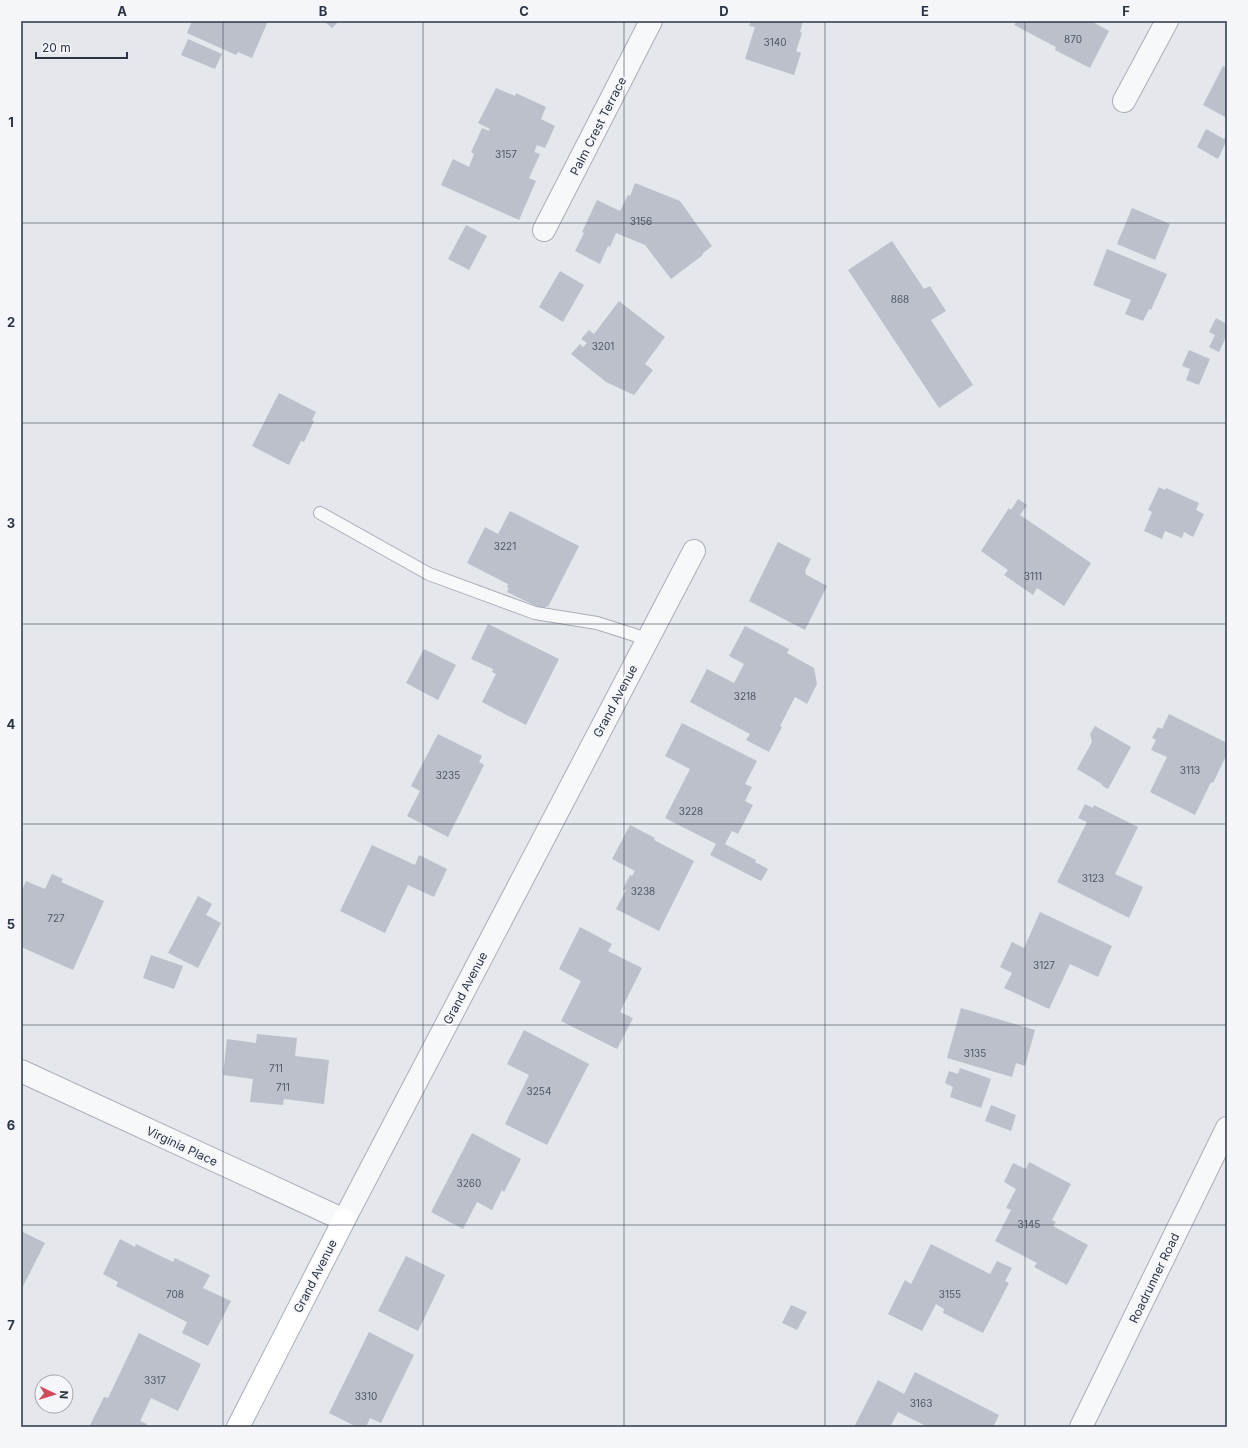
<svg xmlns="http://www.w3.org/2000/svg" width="1248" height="1448" font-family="Inter,sans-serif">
	<rect width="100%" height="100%" fill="#e4e7ec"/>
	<path fill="#bbc0ca" d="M192 21H268L252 58 238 52 236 55 187 33Z
		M324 21H339L332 28Z
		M751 21H803L800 32 802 33 796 51 801 53 794 75 745 59 755 27 749 26Z
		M1017 21H1091L1109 31 1090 68 1055 50 1056 47 1014 25Z
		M188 39 222 54 215 69 181 55Z
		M1223 66 1227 68V118L1203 105Z
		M496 88 515 96 516 93 546 107 541 119 555 126 545 148 537 145 534 152 540 154 529 178 536 181 519 220 441 185 453 159 469 167 474 154 471 152 482 128 489 131 490 129 478 123Z
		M1206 129 1224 139 1227 134V143L1226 142 1218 159 1197 147Z
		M635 183 680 201 712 246 702 254 703 255 671 279 645 245 616 233 610 247 608 246 600 264 575 251 584 233 582 232 597 200 620 211 628 195 630 196Z
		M1132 208 1170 224 1155 260 1117 244Z
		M466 225 487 236 469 270 448 259Z
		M892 241 924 289 930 286 946 311 931 320 973 385 939 408 848 270Z
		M1107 249 1167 274 1151 310 1149 309 1143 321 1125 314 1131 300 1093 285Z
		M560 271 584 285 563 322 539 307Z
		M619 301 665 337 645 364 653 370 634 395 606 382 571 354 580 344 583 347 587 343 581 339 589 330 594 334Z
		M1216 318 1227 324V335L1219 352 1209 347 1215 335 1209 332Z
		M1189 350 1210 359 1199 385 1186 380 1190 369 1182 366Z
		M279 393 316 412 312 420 314 421 304 442 301 441 289 465 252 446Z
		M1159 487 1165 490 1166 488 1199 503 1196 510 1204 514 1193 537 1184 532 1182 538 1165 531 1162 539 1144 531 1152 512 1148 510Z
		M1018 499 1027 505 1020 515 1091 563 1064 606 1037 588 1033 595 1004 575 1008 570 981 551 1009 508 1011 510Z
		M510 511 579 546 548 607 546 606 544 610 507 592 509 588 507 587 508 584 467 563 485 527 498 534Z
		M778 542 811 559 805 571 806 572 805 574 827 586 805 630 749 601Z
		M488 624 559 659 526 725 482 702 496 674 492 672 493 669 471 659Z
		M745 626 789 649 787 653 814 668 817 684 807 704 795 697 780 726 782 727 769 752 746 740 750 734 690 702 707 669 734 683 744 664 729 656Z
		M424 649 456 665 438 700 406 683Z
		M1169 714 1227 743V754L1213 783 1211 782 1195 815 1150 792 1167 757 1151 750 1156 740 1152 738 1158 727 1162 729Z
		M682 723 757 761 745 784 752 787 745 801 753 805 738 834 732 831 725 844 756 860 755 862 768 869 761 881 710 855 716 844 665 818 690 769 665 756Z
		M1095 726 1131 747 1108 789 1101 785 1102 784 1077 769 1092 742 1090 734Z
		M438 734 482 756 479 762 484 765 448 837 407 816 420 791 411 786Z
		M1085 804 1093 808 1094 805 1138 827 1115 874 1143 887 1129 918 1057 882 1087 822 1078 818Z
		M630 825 655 838 654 840 694 861 659 931 616 909 626 890 623 889 630 875 632 876 635 871 612 859Z
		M372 845 415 865 419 855 447 869 434 897 408 885 385 933 340 911Z
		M52 874 63 879 61 882 104 901 73 970 21 947V892L26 881 45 889Z
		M198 896 212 904 206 915 221 923 198 968 168 953Z
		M1040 912 1112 946 1098 977 1070 964 1049 1009 1004 988 1012 973 1000 967 1012 942 1024 948Z
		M580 927 612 944 608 951 642 968 620 1012 633 1018 617 1049 561 1021 581 981 559 969Z
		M151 955 183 966 174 989 143 978Z
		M961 1008 1035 1030 1025 1066 1016 1063 1012 1077 947 1058Z
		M524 1030 589 1064 547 1145 505 1124 529 1075 507 1064Z
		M257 1034 297 1038 295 1056 329 1060 324 1104 284 1099 283 1105 250 1102 253 1079 223 1075 227 1039 256 1043Z
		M960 1068 991 1079 981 1108 950 1097 953 1087 945 1083 949 1071 958 1074Z
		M991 1105 1016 1115 1011 1131 985 1121Z
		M472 1133 521 1159 504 1192 502 1190 492 1210 477 1202 463 1229 431 1212Z
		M1029 1162 1071 1184 1052 1220 1056 1222 1053 1226 1088 1245 1067 1285 1034 1267 1037 1263 995 1241 1011 1210 1006 1208 1016 1189 1004 1182 1013 1163 1026 1169Z
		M21 1231 45 1243 21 1290Z
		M120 1239 135 1247 136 1244 173 1262 175 1258 210 1275 203 1288 231 1301 208 1346 182 1333 187 1322 116 1286 118 1282 103 1274Z
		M931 1244 990 1274 997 1261 1012 1268 1005 1281 1009 1283 983 1333 943 1313 944 1309 936 1304 922 1331 888 1314 905 1280 911 1284Z
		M406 1256 445 1275 418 1331 378 1311Z
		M791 1305 807 1312 797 1330 782 1323Z
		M369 1332 414 1355 381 1423 370 1418 366 1427H357L329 1413Z
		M139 1333 201 1364 178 1411 151 1398 140 1421 147 1424 145 1427H89L104 1397 108 1398Z
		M915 1372 999 1415 993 1427H928L898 1412 890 1427H854L878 1380 904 1394Z"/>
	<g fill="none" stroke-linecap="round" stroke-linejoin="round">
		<g stroke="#a9aeb7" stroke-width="14">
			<path id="lane" d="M320 513 429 574 535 613 597 623 647 639"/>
		</g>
		<g stroke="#a9aeb7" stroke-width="24">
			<path id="street" d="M1124 101 1167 21
				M544 230 651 21
				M21 1071 344 1220 694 551
				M1081 1427 1227 1128"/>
		</g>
		<g stroke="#a9aeb7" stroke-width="24">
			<path id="secondary" d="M238 1427 344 1220"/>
		</g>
		<use href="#lane" stroke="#f7f8fa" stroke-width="12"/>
		<use href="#street" stroke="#f7f8fa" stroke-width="22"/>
		<use href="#secondary" stroke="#fff" stroke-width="22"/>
	</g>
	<path fill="none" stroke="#2b3445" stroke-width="1" stroke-opacity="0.55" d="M223 21V1427M423 21V1427M624 21V1427M825 21V1427M1025 21V1427M21 223H1227M21 423H1227M21 624H1227M21 824H1227M21 1025H1227M21 1225H1227"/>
	<g text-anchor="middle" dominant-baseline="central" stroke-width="4" stroke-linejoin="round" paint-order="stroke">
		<g font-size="10" fill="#4f5766">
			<text x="1073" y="39">870</text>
			<text x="775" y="42">3140</text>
			<text x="506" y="154">3157</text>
			<text x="641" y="221">3156</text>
			<text x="900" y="299">868</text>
			<text x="603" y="346">3201</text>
			<text x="505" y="546">3221</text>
			<text x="1033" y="576">3111</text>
			<text x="745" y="696">3218</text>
			<text x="1190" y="770">3113</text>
			<text x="448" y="775">3235</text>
			<text x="691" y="811">3228</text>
			<text x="1093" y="878">3123</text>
			<text x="643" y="891">3238</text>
			<text x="56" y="918">727</text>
			<text x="1044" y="965">3127</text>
			<text x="975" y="1053">3135</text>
			<text x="276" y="1068">711</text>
			<text x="283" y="1087">711</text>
			<text x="539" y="1091">3254</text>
			<text x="469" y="1183">3260</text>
			<text x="1029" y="1224">3145</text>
			<text x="175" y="1294">708</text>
			<text x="950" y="1294">3155</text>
			<text x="155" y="1380">3317</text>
			<text x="366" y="1396">3310</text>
			<text x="921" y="1403">3163</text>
		</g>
		<g font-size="12" fill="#2b3445" stroke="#f4f6f9">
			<text transform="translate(598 126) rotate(-63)">Palm Crest Terrace</text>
			<text transform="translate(615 701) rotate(-62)">Grand Avenue</text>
			<text transform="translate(465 988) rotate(-62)">Grand Avenue</text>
			<text transform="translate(182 1146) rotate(25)">Virginia Place</text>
			<text transform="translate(315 1276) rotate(-63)">Grand Avenue</text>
			<text transform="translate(1154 1278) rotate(-64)">Roadrunner Road</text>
		</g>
	</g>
	<rect width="1248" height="1448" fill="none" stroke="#f4f6f9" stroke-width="44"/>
	<g transform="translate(54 1394) rotate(94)"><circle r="19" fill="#f4f6f9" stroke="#a4a8b1"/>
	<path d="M0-3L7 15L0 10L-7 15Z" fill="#d1495b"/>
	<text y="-6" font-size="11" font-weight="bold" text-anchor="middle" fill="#2b3445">N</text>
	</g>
	<path d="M36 52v6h91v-6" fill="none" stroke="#2b3445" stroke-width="2"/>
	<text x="42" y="52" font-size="12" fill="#2b3445" stroke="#f4f6f9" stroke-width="3" paint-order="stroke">20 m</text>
	<rect x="22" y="22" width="1204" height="1404" fill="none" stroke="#2b3445" stroke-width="1.5"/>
	<g font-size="13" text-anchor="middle" font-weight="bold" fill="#2b3445">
		<text x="122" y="16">A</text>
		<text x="323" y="16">B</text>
		<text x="524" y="16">C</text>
		<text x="724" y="16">D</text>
		<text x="925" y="16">E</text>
		<text x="1126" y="16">F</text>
		<text x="11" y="127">1</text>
		<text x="11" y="327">2</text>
		<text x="11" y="528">3</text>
		<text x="11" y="729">4</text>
		<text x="11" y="929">5</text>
		<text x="11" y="1130">6</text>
		<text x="11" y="1330">7</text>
	</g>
</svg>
